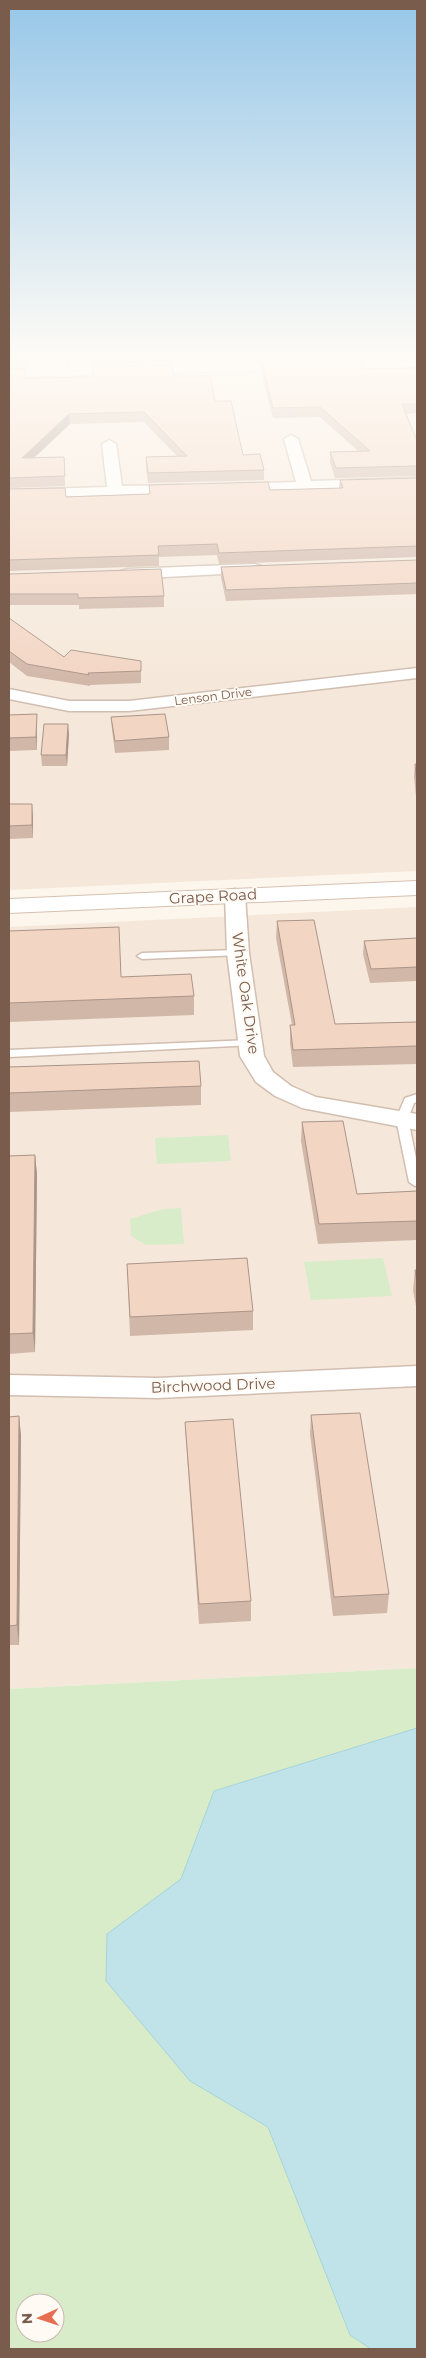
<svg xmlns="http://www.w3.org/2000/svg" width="426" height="2358" font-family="Montserrat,sans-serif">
	<rect width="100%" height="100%" fill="#fdf6ec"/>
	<path fill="#f5e8da" d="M9 356H350L9 365Z
		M417 369V871L9 890V380Z
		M417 907V1668L9 1689V927Z"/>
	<path fill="#d8ecc9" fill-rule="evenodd" d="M228 1135 231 1161 157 1164 155 1138Z
		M181 1208 184 1244 146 1245 131 1236 130 1219 163 1209Z
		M383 1258 392 1296 311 1300 304 1262Z
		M417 1668V1728L214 1791 181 1879 107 1935 190 2080 268 2127 350 2335 371 2349H9V1689ZM25 2303H55V2333H25Z"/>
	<path fill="#bfe3e8" stroke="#a5d3da" d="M417 1728V2349H371L350 2335 268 2127 190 2081 106 1981 107 1934 181 1879 214 1791Z"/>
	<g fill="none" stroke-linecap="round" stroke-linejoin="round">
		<g stroke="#d1beb0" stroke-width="3">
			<path id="lane" d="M238 950 243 953 242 955 142 959 137 956 142 953Z
				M251 1040 257 1043 255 1045 9 1057V1050Z
				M417 1094V1102L414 1103 408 1119 417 1163V1186H415L409 1182 396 1119 405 1098Z"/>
		</g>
		<g stroke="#d1beb0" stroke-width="3">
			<path id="street" d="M56 356H68L67 375 62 376 56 372Z
				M388 356H400L404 363 403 366H393Z
				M291 435 298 439 311 481 417 478V486L230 491 228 488 230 485 235 484 296 482 284 439Z
				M109 440 116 444 122 486 182 485 189 489 182 493 9 498V490L107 487 102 444Z
				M255 564 261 566 263 569 261 572 127 579 121 577 119 574 121 571 127 569Z
				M417 668V678L129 711H69L9 699V689L69 701H129Z
				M235 889 242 891 245 895 249 953 264 1056 273 1072 291 1086 316 1097 417 1114V1130L302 1108 275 1096 256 1082 240 1056 227 953 225 895 228 891Z
				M417 1366V1386L158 1398 9 1395V1375L158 1378Z"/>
		</g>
		<g stroke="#d6c0b0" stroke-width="2">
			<path id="secondary" d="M417 359V367L9 377V369Z
				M417 881V895L9 913V899Z"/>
		</g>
		<use href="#lane" fill="#fff" fill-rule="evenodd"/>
		<use href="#street" fill="#fff" fill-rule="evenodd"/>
		<use href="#secondary" fill="#fff" fill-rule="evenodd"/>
	</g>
	<path fill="#d1b7a8" d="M9 356H27V367L9 368Z
		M91 356 169 357V363L91 365Z
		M257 356H359V359L258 361Z
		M262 363 364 369 417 368V413L406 414 417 441V476L335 478 330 462V452L358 451 320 417 273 418 261 373Z
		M92 367 174 376 215 401 243 455 264 470V480L148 483 146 467V457L177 456 144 422 70 424 34 458 64 457 65 486 9 488V489L66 497 150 494 149 485 270 490 339 488 340 480 417 478V557L219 564 217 555 159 557V566L9 571V572V369L27 378 92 377Z
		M417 560V594L226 601 221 578V567Z
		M9 574 164 596V607L79 609V605H9Z
		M9 618 64 657 141 661V683L90 685V686L27 676 9 662Z
		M37 714V750L9 751V715Z
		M111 717 169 737V750L115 753 112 730Z
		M69 734 67 766H42L41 755Z
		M415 764H417V807L414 777Z
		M9 804 33 817V838L9 839Z
		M277 921 335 1024 417 1022V1064L293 1067 290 1043V1025H292L276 938Z
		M9 931 121 977 194 996V1015L9 1022Z
		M417 938V981L370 983 363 954 364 941Z
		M9 1067 201 1086V1105L9 1112Z
		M302 1122 357 1194 417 1191V1240L318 1244 301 1141Z
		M35 1155 37 1174 35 1352 9 1354V1156Z
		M127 1264 253 1311V1330L130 1336Z
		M415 1270H417V1312L413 1290Z
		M311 1415 389 1594 387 1613 333 1616 310 1434Z
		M19 1416 21 1436 19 1645H9V1417Z
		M185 1422 251 1601V1621L199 1624 186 1441Z"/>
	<path fill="#aa9588" d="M69 414 70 424 23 468 22 458Z
		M37 714V750L36 737Z
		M68 724 69 734 67 766 66 755Z
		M32 804 33 817V838L32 825Z
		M35 1155 37 1174 35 1352 33 1333Z
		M19 1416 21 1436 19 1645 17 1625Z"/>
	<path fill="#f3d5c3" stroke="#aa9588" d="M9 356H26V357L9 358Z
		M91 356H169V357L91 358Z
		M362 361 364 369 417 368V404H402L417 441V466L336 468 330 452 370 451 320 407 273 408 262 363Z
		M171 365 174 376H210L215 401H231L243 455 260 454 264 470 148 473 146 457 187 456 144 412 69 414 22 458 64 457 65 476 9 478V369H26V378L93 377 92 367Z
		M417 478V546L219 553 217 544 158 546 159 555 9 560V489L65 488 66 497 150 494 149 485 268 482 270 490 343 488 340 480Z
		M417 560V583L226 590 221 567Z
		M161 569 164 596 78 598V594H9V574Z
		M9 618 64 657 71 650 141 661V671L88 673 89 675 27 664 9 651Z
		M37 714 36 737 9 738V715Z
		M165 714 169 737 115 741 111 717Z
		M44 724H68L66 755H41Z
		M415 764H417V785Z
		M9 804H32V825L9 826Z
		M314 920 335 1024 417 1022V1046L293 1050 290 1025H295L277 921Z
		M119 927 121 977 191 974 194 996 9 1003V931Z
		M417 938V967L371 969 364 941Z
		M199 1061 201 1086 9 1093V1067Z
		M343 1121 357 1194 417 1191V1221L319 1224 302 1122Z
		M35 1155 33 1333 9 1334V1156Z
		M247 1258 253 1311 130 1317 127 1264Z
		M415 1270H417V1283Z
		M360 1413 389 1594 334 1597 311 1415Z
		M19 1416 17 1625 9 1626V1417Z
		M233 1419 251 1601 199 1604 185 1422Z"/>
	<linearGradient id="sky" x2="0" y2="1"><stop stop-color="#97c7e8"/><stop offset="0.52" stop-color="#fefbf6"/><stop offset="1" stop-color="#fefbf6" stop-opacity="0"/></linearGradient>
	<rect width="426" height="686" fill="url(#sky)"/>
	<g text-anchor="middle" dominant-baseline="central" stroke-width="4" stroke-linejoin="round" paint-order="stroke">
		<g font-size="12" fill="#7a5c4d" stroke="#fffaf3">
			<text transform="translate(213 696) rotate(-7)">Lenson Drive</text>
		</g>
		<g font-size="15" fill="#7a5c4d" stroke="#fffaf3">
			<text transform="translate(213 896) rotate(-3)">Grape Road</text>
			<text transform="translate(246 993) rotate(82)">White Oak Drive</text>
			<text transform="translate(213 1385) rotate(-2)">Birchwood Drive</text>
		</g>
	</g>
	<rect width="426" height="2358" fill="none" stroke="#7a5c4d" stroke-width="20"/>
	<g transform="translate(40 2318) rotate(267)"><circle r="24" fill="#fffaf3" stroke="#cabbb1"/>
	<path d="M0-4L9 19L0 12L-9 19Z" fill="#e76f51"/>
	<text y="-8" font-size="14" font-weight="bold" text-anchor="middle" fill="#7a5c4d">N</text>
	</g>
</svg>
